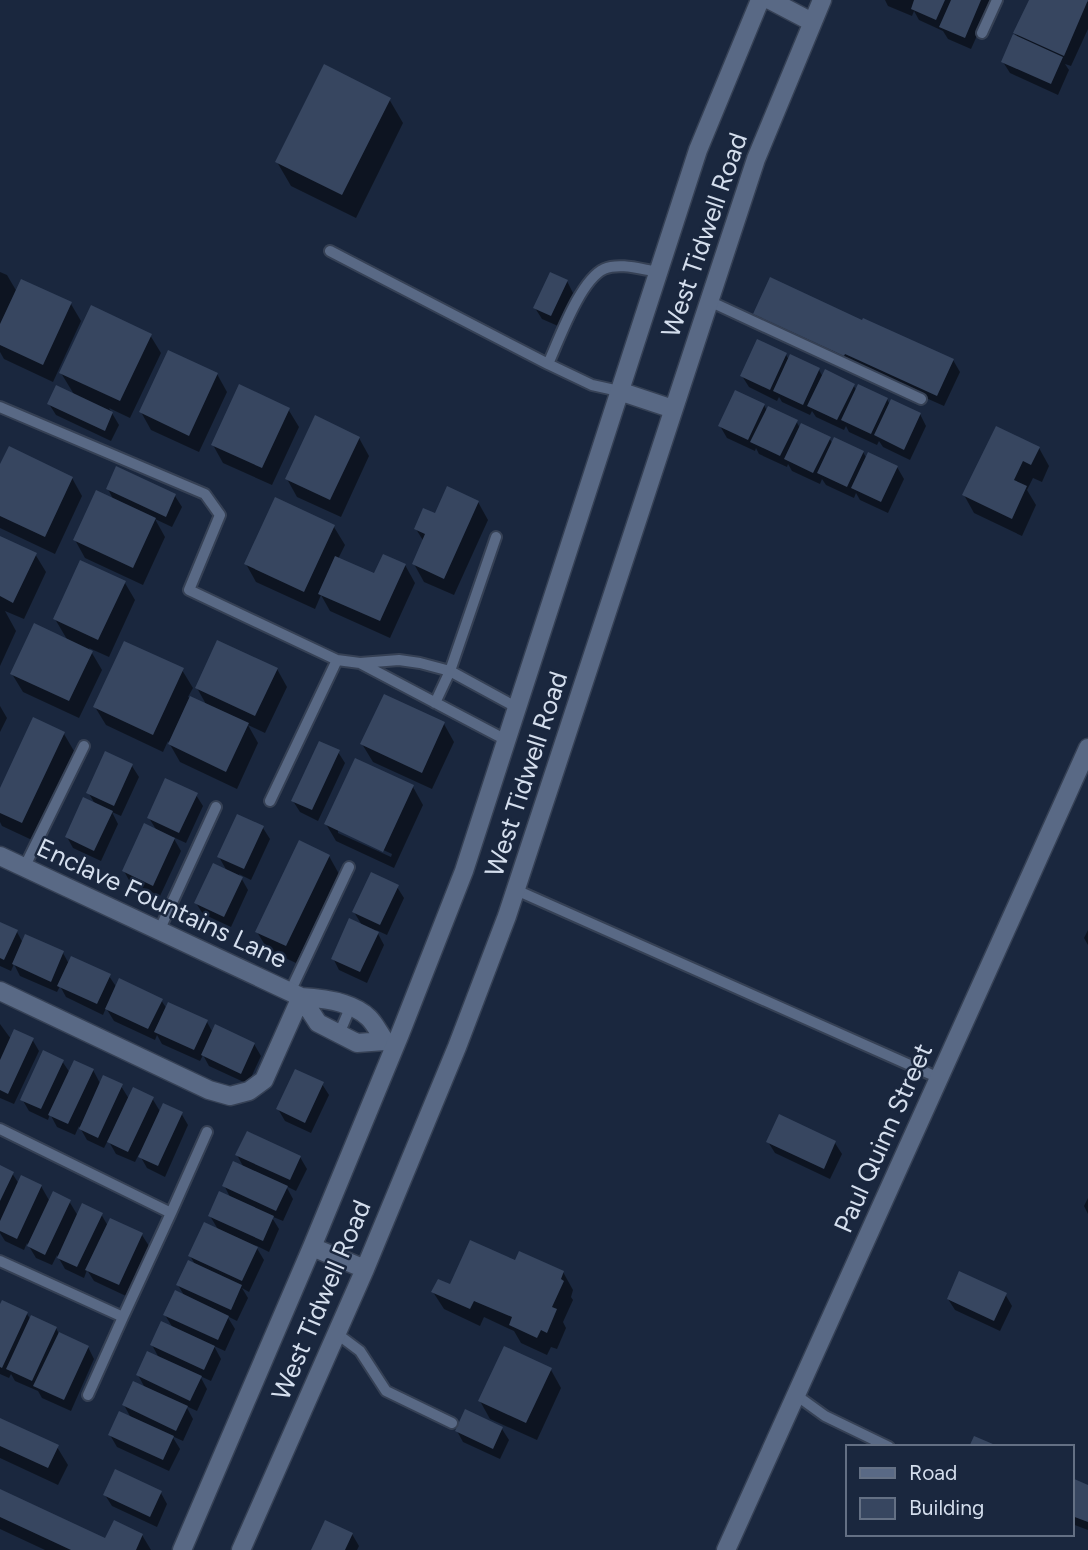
<svg xmlns="http://www.w3.org/2000/svg" width="1088" height="1550" font-family="Figtree,sans-serif">
	<rect width="100%" height="100%" fill="#1a273e"/>
	<path fill="#0007" fill-rule="evenodd" d="M885 0H993L971 49 948 39 943 31 919 20 914 11 912 16 888 6Z
		M1031 0H1083L1088 2V29L1071 66 1065 64 1069 70 1058 95 1010 73 1003 62Z
		M389 99 403 123 356 218 291 186 277 162Z
		M0 272 7 275 17 292 71 304 81 321 53 382 4 359 0 352Z
		M567 281 573 293 558 326 542 319 535 308Z
		M755 313 953 360 960 372 944 406 762 325Z
		M150 335 161 353 130 418 109 408 119 425 111 441 56 415 49 404 75 396 61 373Z
		M786 355 789 360 819 370 823 377 853 385 857 391 887 399 890 405 920 414 926 426 910 460 883 447 879 441 877 445 849 432 846 426 844 430 816 417 812 411 810 415 782 402 779 397 777 401 749 387 742 376Z
		M217 374 227 392 199 452 151 430 141 412Z
		M764 405 767 411 796 421 800 428 829 438 833 444 863 452 867 459 897 467 904 479 888 513 860 500 856 493 854 498 826 485 822 479 820 484 792 471 788 464 787 467 759 454 756 448 755 451 727 438 720 426Z
		M288 409 299 427 272 485 223 463 213 445Z
		M359 438 369 456 341 517 297 497 287 479Z
		M1039 448 1049 466 1042 482 1033 478 1027 490 1036 505 1022 536 974 513 964 495Z
		M0 468 72 478 82 496 55 554 0 528Z
		M108 489 175 496 182 507 172 527 155 519 165 537 143 585 85 558 75 540 114 501Z
		M276 500 334 527 345 545 338 559 375 576 405 565 415 583 390 638 330 611 321 595 315 609 256 582 246 564Z
		M478 502 488 520 454 595 424 582 414 564 424 542 416 529 436 515Z
		M0 538 35 554 46 572 24 619 5 611 16 631 0 666Z
		M125 583 135 600 109 657 89 648 102 670 79 718 23 692 12 674 68 641 55 619Z
		M277 669 287 687 265 733 248 725 258 743 237 789 180 762 168 741 163 752 106 725 95 707 182 670 193 688 188 697 207 706 197 688Z
		M0 706 7 718 0 732Z
		M444 724 454 742 432 789 373 762 362 744Z
		M64 734 74 751 32 840 2 826 0 822V792Z
		M338 752 345 763 318 821 300 812 293 801Z
		M132 766 139 777 121 816 112 812 118 824 101 861 73 848 67 837 95 804 88 792Z
		M413 787 423 805 394 868 336 841 326 824ZM338 829 392 854 391 857 338 833Z
		M196 795 203 806 186 843 173 837 181 851 160 896 130 882 124 871 157 831 149 818Z
		M263 828 270 839 251 880 239 874 248 890 231 927 203 914 196 903 228 873 219 857Z
		M329 856 339 874 296 963 268 950 257 932Z
		M397 887 404 898 387 935 376 930 384 945 367 983 339 970 333 958 363 927 354 912Z
		M0 924 17 932 23 943 63 953 69 964 109 976 117 988 161 1000 167 1009 207 1022 213 1033 254 1044 261 1056 248 1084 209 1066 203 1055 200 1061 162 1044 157 1035 155 1040 114 1021 106 1008 103 1015 66 997 60 986 57 992 20 976 14 964 11 971 0 966Z
		M1088 930V945L1084 938Z
		M0 1024 11 1039H32L39 1051 14 1104 0 1098Z
		M62 1061 70 1073 93 1070 101 1085 121 1086 129 1099 152 1098 161 1113H181L188 1125 165 1177 147 1168 139 1154 135 1162 116 1154 108 1140 104 1148 87 1140 79 1126 75 1135 57 1127 50 1114 48 1120 29 1111 22 1099Z
		M322 1084 329 1095 311 1133 285 1121 278 1109Z
		M768 1142 835 1143 842 1154 830 1179 775 1153Z
		M237 1155 300 1157 307 1169 296 1191 286 1186 293 1199 283 1221 271 1216 279 1229 269 1252 255 1245 264 1260 249 1292 242 1288 248 1298 237 1321 227 1316 235 1329 225 1351 214 1346 221 1359 211 1381 200 1376 207 1389 197 1411 186 1406 193 1419 183 1441 172 1436 180 1449 169 1471 117 1447 110 1435 131 1418 124 1405 145 1388 138 1375 159 1358 152 1345 173 1328 165 1315 185 1297 178 1285 196 1266 190 1256 219 1231 210 1216 231 1199 224 1185 244 1168Z
		M0 1167 12 1173 19 1184 41 1186 50 1202 69 1201 78 1216 101 1214 108 1226 142 1235 149 1246 126 1296 94 1281 87 1270 84 1278 65 1269 57 1255 52 1265 36 1258 27 1243 24 1250 5 1241 0 1233Z
		M1088 1198V1214L1084 1206Z
		M516 1262 563 1272 573 1290 571 1297 573 1300 563 1322 566 1328 557 1349 551 1347 547 1355 521 1343 514 1331 484 1317 480 1326 444 1309 433 1292Z
		M1005 1294 1012 1306 1000 1331 955 1310 948 1299Z
		M0 1307 27 1314 31 1320 56 1328 59 1334 88 1347 94 1359 71 1411 42 1398 38 1391 15 1381 11 1374 9 1378 0 1374Z
		M551 1370 561 1388 537 1440 490 1419 480 1401Z
		M0 1420 57 1447 68 1465 58 1485 0 1458Z
		M502 1429 509 1440 500 1459 463 1442 457 1431Z
		M1072 1480 1088 1487V1530L1072 1524Z
		M0 1491 106 1540 142 1535 151 1550H45L0 1529Z
		M161 1493 167 1504 157 1527 112 1506 105 1495Z
		M352 1534 359 1546 357 1550H313Z"/>
	<path fill="#374660" d="M914 0H945L936 20 911 9Z
		M951 0H981L965 38 939 27Z
		M1029 0H1088L1064 56 1013 33Z
		M1013 34 1063 57 1051 84 1001 62Z
		M324 64 391 98 342 195 275 162Z
		M550 272 568 280 551 316 533 308Z
		M770 277 862 320 863 318 954 359 937 396 845 354 844 356 753 314Z
		M21 279 72 302 43 365 0 345V324Z
		M91 305 152 334 120 401 59 373Z
		M757 339 787 353 770 390 740 376Z
		M168 350 218 373 189 436 139 412Z
		M790 354 820 368 803 405 773 391Z
		M825 369 855 384 837 420 807 406Z
		M239 384 290 408 262 468 211 445Z
		M858 384 888 398 871 434 841 420Z
		M56 385 113 412 105 431 47 404Z
		M735 390 765 404 748 440 718 426Z
		M891 399 921 413 904 450 874 435Z
		M768 406 798 420 780 456 750 442Z
		M315 415 360 437 330 500 285 479Z
		M801 423 831 437 813 473 784 459Z
		M996 426 1040 447 1031 465 1023 461 1014 480 1027 486 1012 519 962 495Z
		M834 437 864 451 847 487 817 473Z
		M9 446 73 477 45 537 0 516V464Z
		M868 452 898 466 881 502 851 488Z
		M116 466 176 494 166 517 106 489Z
		M447 486 479 501 444 579 412 564 425 534 414 529 423 508 435 513Z
		M96 490 156 518 133 568 73 540Z
		M275 497 335 525 304 592 244 564Z
		M0 536 37 553 13 603 0 596Z
		M383 554 406 564 380 621 318 594 335 556 374 573Z
		M80 560 126 581 98 640 53 619Z
		M34 623 93 651 69 701 10 674Z
		M217 640 278 668 255 716 195 688Z
		M124 641 184 668 153 735 93 707Z
		M384 694 445 722 422 773 360 744Z
		M190 696 249 723 226 772 168 744Z
		M33 717 65 732 22 823 0 813V788Z
		M319 741 340 750 312 810 291 801Z
		M105 751 133 764 114 806 86 793Z
		M355 758 414 785 383 852 324 824Z
		M165 778 198 793 179 833 147 818Z
		M83 797 113 811 94 851 65 837Z
		M237 814 264 826 244 869 217 857Z
		M144 823 175 838 153 886 122 871Z
		M299 840 330 855 286 946 255 932Z
		M213 863 243 877 224 917 194 903Z
		M371 872 399 885 380 925 352 912Z
		M349 918 379 932 360 972 331 959Z
		M0 922 18 930 4 960 0 958Z
		M25 934 64 951 51 982 12 964Z
		M71 956 111 974 97 1004 57 986Z
		M119 978 163 999 148 1029 105 1009Z
		M168 1002 208 1020 194 1050 154 1032Z
		M215 1024 255 1043 241 1074 201 1055Z
		M14 1029 34 1038 8 1094 0 1090V1060Z
		M43 1050 64 1060 41 1109 20 1100Z
		M74 1060 94 1069 68 1124 48 1115Z
		M295 1069 324 1082 305 1123 276 1109Z
		M103 1075 123 1084 98 1138 79 1129Z
		M133 1087 154 1097 128 1152 107 1142Z
		M163 1103 183 1112 158 1166 138 1157Z
		M779 1114 836 1141 824 1169 766 1142Z
		M247 1131 301 1156 290 1180 235 1155Z
		M233 1161 288 1186 276 1211 222 1186Z
		M0 1165 14 1172 0 1201Z
		M21 1175 42 1185 17 1239 0 1231V1221Z
		M53 1191 71 1200 45 1255 27 1246Z
		M219 1191 274 1216 263 1241 208 1216Z
		M82 1203 103 1213 77 1267 57 1258Z
		M110 1218 143 1233 119 1285 85 1270Z
		M204 1222 258 1247 242 1281 188 1256Z
		M470 1240 515 1260 519 1251 564 1271 561 1279 564 1281 552 1307 557 1309 547 1333 541 1330 537 1338 509 1325 512 1317 474 1301 470 1309 431 1292 438 1279 450 1284Z
		M188 1260 242 1285 231 1310 176 1285Z
		M959 1271 1007 1293 994 1321 947 1299Z
		M175 1290 229 1316 218 1340 163 1315Z
		M2 1300 28 1312 2 1368 0 1367V1304Z
		M31 1315 57 1327 32 1381 6 1369Z
		M161 1321 215 1346 204 1370 150 1345Z
		M59 1332 89 1346 64 1400 33 1386Z
		M504 1346 552 1368 526 1423 478 1401Z
		M147 1351 202 1376 190 1401 136 1375Z
		M133 1381 188 1406 176 1431 122 1405Z
		M465 1409 503 1427 493 1449 455 1431Z
		M119 1411 174 1436 163 1460 108 1435Z
		M0 1418 59 1445 48 1468 0 1446Z
		M974 1436 1000 1447H969Z
		M115 1469 162 1491 150 1517 103 1495Z
		M1072 1478 1088 1485V1522L1072 1516Z
		M0 1489 105 1538 114 1520 143 1534 136 1550H71L0 1517Z
		M325 1520 353 1533 345 1550H311Z"/>
	<g fill="none" stroke-linecap="round" stroke-linejoin="round">
		<g stroke="#364155" stroke-width="14">
			<path id="service" d="M982 33 997 0
				M330 251 548 364
				M709 301 921 399
				M619 391 592 385 548 364C559 340 580 280 604 269 620 262 643 270 659 272
				M0 407 205 494 220 515 189 590 337 660 360 663 399 660 420 663 450 671 516 707
				M360 663 506 740
				M435 703 450 671 496 537
				M270 801 337 660
				M24 868 84 746
				M516 890 939 1078
				M159 931 216 807
				M290 992 349 867
				M339 1034 350 1008
				M0 1129 171 1213 123 1317 0 1261
				M171 1213 207 1132
				M336 1333 360 1351 386 1391 452 1423
				M88 1395 123 1317
				M796 1395 825 1416 889 1447"/>
		</g>
		<g stroke="#364155" stroke-width="21">
			<path id="minor" d="M0 856 301 997C322 998 353 1002 369 1018 375 1024 380 1034 385 1041
				M0 991 209 1090 230 1096 249 1091 264 1080 301 997
				M301 997 318 1023 357 1043 385 1041 393 1045"/>
		</g>
		<g stroke="#364155" stroke-width="21">
			<path id="tertiary" d="M726 1550 1088 748"/>
		</g>
		<g stroke="#364155" stroke-width="21">
			<path id="secondary" d="M770 0 812 22
				M619 391 673 409
				M312 1247 365 1269
				M182 1550 312 1247 400 1034 464 871 698 150 760 0
				M241 1550 365 1269 457 1047 507 916 756 159 822 0"/>
		</g>
		<use href="#service" stroke="#596985" stroke-width="10"/>
		<use href="#minor" stroke="#596985" stroke-width="18"/>
		<use href="#tertiary" stroke="#596985" stroke-width="18"/>
		<use href="#secondary" stroke="#596985" stroke-width="18"/>
	</g>
	<g text-anchor="middle" dominant-baseline="central" stroke-width="5" stroke-linejoin="round" paint-order="stroke">
		<g font-size="26" fill="#d4deed" stroke="#1a273e">
			<text transform="translate(704 235) rotate(-71)">West Tidwell Road</text>
			<text transform="translate(526 774) rotate(-72)">West Tidwell Road</text>
			<text transform="translate(162 903) rotate(25)">Enclave Fountains Lane</text>
			<text transform="translate(883 1138) rotate(-66)">Paul Quinn Street</text>
			<text transform="translate(321 1300) rotate(-67)">West Tidwell Road</text>
		</g>
	</g>
	<rect x="846" y="1445" width="228" height="91" fill="#1a273e" stroke="#647084" stroke-width="2"/>
	<rect x="860" y="1468" width="35" height="10" fill="#596985" stroke="#647084" stroke-width="2"/>
	<text x="909" y="1480" font-size="21" fill="#d4deed">Road</text>
	<rect x="860" y="1498" width="35" height="21" fill="#374660" stroke="#647084" stroke-width="2"/>
	<text x="909" y="1515" font-size="21" fill="#d4deed">Building</text>
</svg>
